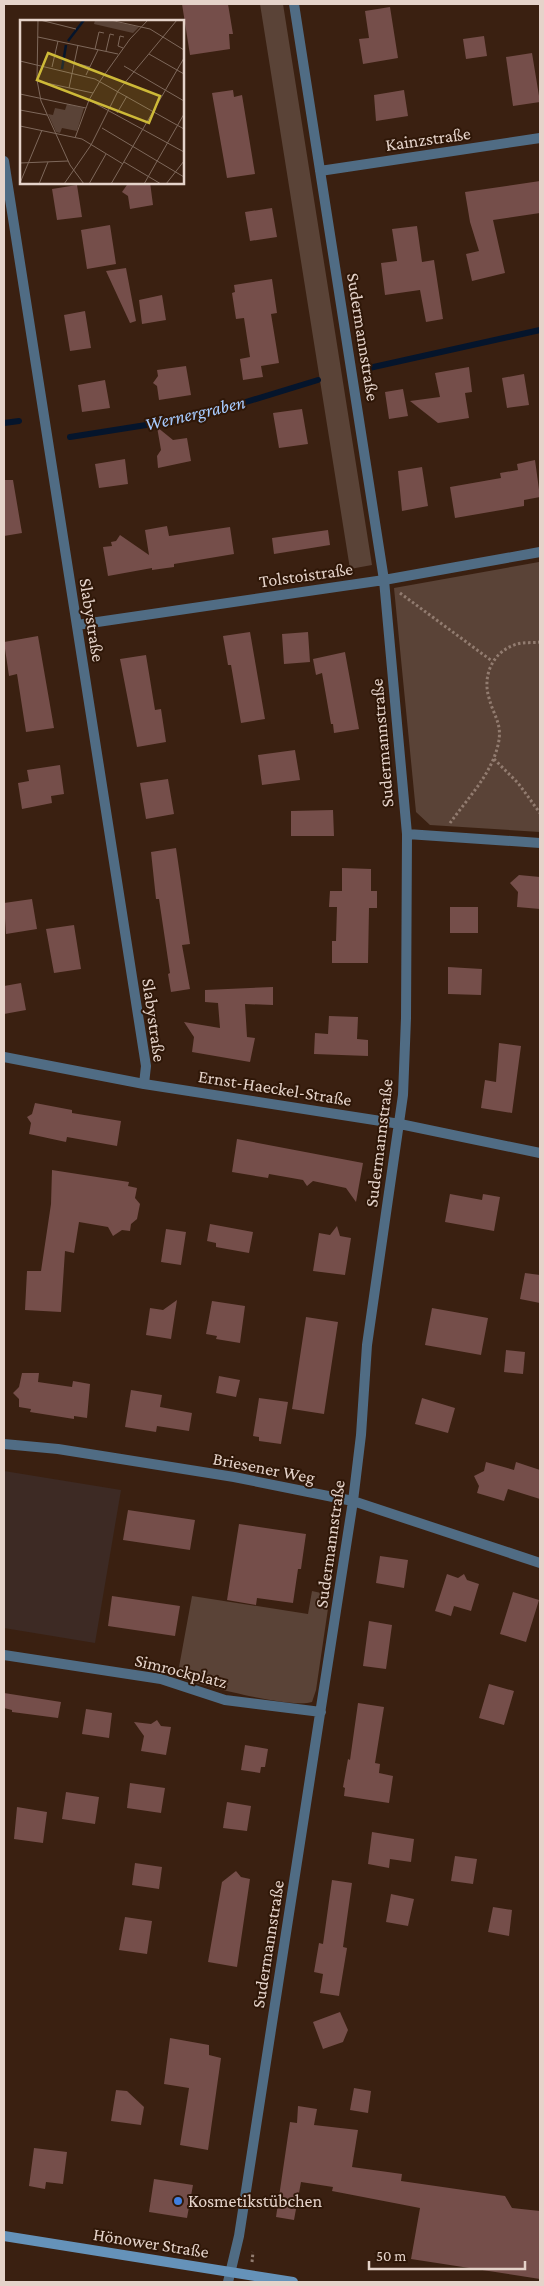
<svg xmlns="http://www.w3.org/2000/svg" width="544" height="2286" font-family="'Crimson Pro',serif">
	<rect width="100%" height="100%" fill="#3a2011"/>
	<path fill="#3d2a24" d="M4 1471 121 1490 95 1643 4 1628Z"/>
	<path fill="#5a4337" d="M260 4H283L372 565 350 569Z
		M539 562 540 832 430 825 416 812 394 588Z
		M312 1591 330 1595 316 1690 312 1702C290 1709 203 1685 177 1678L192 1596 308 1614Z"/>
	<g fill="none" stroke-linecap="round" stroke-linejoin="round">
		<path stroke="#05152c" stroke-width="6" d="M369 368 540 330
			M4 423 19 421
			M70 437 197 417 318 380"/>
	</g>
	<path fill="#754e4a" d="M182 4H228L233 34H229L230 49 190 55Z
		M390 7 398 58 363 64 359 39 369 38 365 11Z
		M484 36 487 56 466 59 463 39Z
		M532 53 540 102 513 106 506 57Z
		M233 90 234 97 242 95 255 174 227 178 212 93Z
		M404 90 408 116 376 121 374 95Z
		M540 181V213L493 220 505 273 472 281 466 254 479 251 470 222 465 192Z
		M129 182H150L153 205 130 209 128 196 122 192Z
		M77 185 82 217 57 220 52 189Z
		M272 208 277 237 250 241 245 212Z
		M110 225 116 264 87 269 81 230Z
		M417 226 422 262 434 260 443 319 426 322 420 290 385 295 381 263 397 261 392 229Z
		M126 268 136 321 130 323 106 271Z
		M272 279 277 313 271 314 279 363 261 366 263 377 243 380 240 359 250 357 244 318 236 319 232 293 235 292 234 285Z
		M162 295 166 320 142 324 139 300Z
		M85 311 91 348 70 351 64 315Z
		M186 366 191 395 159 400 157 386 153 383 158 376 157 370Z
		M469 367 472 392 465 393 469 418 438 423 410 401 440 397 435 373Z
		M524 374 529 405 507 408 502 378Z
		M105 380 110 408 82 412 78 385Z
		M403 389 408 416 389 419 385 392Z
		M302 409 308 444 279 448 273 413Z
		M157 427 173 440 187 438 191 461 158 468 157 456 161 450Z
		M125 459 128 484 99 488 95 464Z
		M535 460 540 497 524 500V506L455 518 450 487 501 478 500 473 518 470 517 464Z
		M422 467 428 506 402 511 398 471Z
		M4 480H13L22 533 4 536Z
		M167 526 169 536 230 527 234 554 174 564V567L152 570V568L108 576 103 547 112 546 111 542 116 541 120 535 149 555 145 530Z
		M328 530 330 545 274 554 272 538Z
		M250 632 265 719 241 723 231 665H228L223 636Z
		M308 632 310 662 284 664 282 634Z
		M38 636 54 728 26 732 17 674 9 676 4 642Z
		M345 652 359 729 334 733 333 724H331L322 673 316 675 313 659Z
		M146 655 155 710 161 709 166 742 137 747 120 659Z
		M295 750 300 780 262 785 258 755Z
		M60 765 64 794 51 796 52 803 22 809 18 783 29 781 27 770Z
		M168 779 174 814 146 819 140 783Z
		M333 810 334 836H291V811Z
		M176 848 190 944 182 945 190 989 171 992 168 974 170 973 159 899H156L151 852Z
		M342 868 371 869V891H377V908H369L368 963H332V941H336L337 907H329L330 891H342Z
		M519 875 540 877V909L517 907 518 892 510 883Z
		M32 899 37 929 6 934 4 903Z
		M450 907H478V933H450Z
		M74 925 81 969 54 973 46 929Z
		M448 967 482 969 481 995 448 994Z
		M21 983 26 1010 4 1014V986Z
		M273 987V1005L245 1004 247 1037 255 1038 250 1062 192 1052 194 1037 184 1022 220 1028 218 1003 205 1002V990Z
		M329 1016 358 1017 357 1039 368 1040V1056L314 1054 315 1033 328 1034Z
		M499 1043 521 1046 512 1113 481 1108 485 1080 496 1082Z
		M35 1103 72 1110V1113L121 1121 117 1146 67 1137 66 1142 29 1134 31 1123 27 1117 32 1114Z
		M237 1139 363 1163 356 1202 346 1188 313 1181 307 1186 303 1180 269 1174 268 1178 232 1172Z
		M52 1170 129 1182 128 1186 137 1188 135 1198 140 1204 137 1219 131 1224 130 1231 122 1230 113 1236 108 1227 79 1222 74 1253 65 1251 61 1312 25 1310 27 1271H41L51 1204Z
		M450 1194 482 1200 483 1194 500 1197 494 1231 445 1222Z
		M210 1224 253 1232 249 1253 216 1247V1243L207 1241Z
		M337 1226 340 1236 351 1238 345 1275 313 1271 319 1233 330 1235Z
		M166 1229 186 1232 181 1265 161 1262Z
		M525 1273 540 1275V1303L520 1299Z
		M177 1300 171 1339 146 1335 150 1308 163 1310Z
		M212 1301 245 1306 240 1343 216 1339 217 1336 206 1334Z
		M432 1308 488 1318 481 1355 425 1345Z
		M306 1317 338 1322 324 1414 292 1409Z
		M506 1350 525 1352 523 1374 504 1372Z
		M22 1373H39L38 1382 72 1387 73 1381 90 1384 87 1418 74 1416V1419L30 1412 31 1409 19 1407V1399L13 1393 19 1387Z
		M219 1376 240 1380 236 1397 216 1393Z
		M131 1390 162 1395 160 1407 192 1413 189 1431 157 1426 156 1432 125 1427Z
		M259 1398 288 1402 281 1444 259 1441V1437L253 1436Z
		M422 1398 455 1408 448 1433 415 1424Z
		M486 1462 514 1470 516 1462 540 1470V1499L508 1489 504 1501 477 1493 479 1486 474 1476 484 1471Z
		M128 1510 195 1520 190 1550 123 1540Z
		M239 1524 306 1534 301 1569H298L293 1603 257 1598 256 1605 227 1600Z
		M380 1556 408 1560 404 1588 376 1583Z
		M447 1574 458 1578 464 1574 467 1580 479 1584 471 1611 454 1606 451 1616 435 1611Z
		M513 1592 539 1600 526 1642 500 1634Z
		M112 1596 180 1606 175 1636 108 1626Z
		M369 1621 392 1625 386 1669 363 1666Z
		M489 1684 514 1691 504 1725 479 1718Z
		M4 1693 61 1702 58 1718 12 1712V1710L4 1708Z
		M358 1703 384 1707 375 1763 380 1764 379 1773 393 1776 389 1803 344 1796 345 1788 343 1787 348 1759 350 1760Z
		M86 1709 112 1713 109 1738 82 1734Z
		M157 1720 161 1726 171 1727 166 1755 141 1751 144 1736 134 1722 151 1724Z
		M245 1745 268 1749 265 1767H261L260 1773 241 1770Z
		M130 1783 165 1788 161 1813 127 1808Z
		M66 1792 99 1797 95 1824 62 1819Z
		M227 1802 251 1806 247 1831 223 1828Z
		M17 1807 47 1812 43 1843 14 1839Z
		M372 1832 414 1839 411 1862 390 1859 389 1868 368 1864Z
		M455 1856 477 1859 473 1884 451 1881Z
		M135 1863 162 1867 159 1889 132 1885Z
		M236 1871 241 1877 250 1879 237 1967 208 1962 222 1882Z
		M332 1880 352 1883 343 1947 347 1948 339 1996 320 1993 323 1974 314 1972 319 1943 323 1944Z
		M391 1894 414 1899 408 1926 386 1922Z
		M493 1907 512 1910 509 1936 488 1932Z
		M125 1917 152 1921 147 1954 119 1950Z
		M340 2012 348 2030 343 2042 323 2049 313 2022Z
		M170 2038 209 2045V2055L221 2058 208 2150 180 2145 189 2088 164 2084Z
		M354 2088 371 2091 368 2113 350 2110Z
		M116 2090 127 2091 144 2107 141 2125 111 2121Z
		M298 2106 317 2109 314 2125 358 2130 352 2167 402 2174 401 2181 505 2196 512 2208 540 2211V2279L411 2259 420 2208 332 2191 333 2187 301 2182 294 2220 276 2217 290 2122 297 2123Z
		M34 2148 67 2152 63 2184 46 2182 45 2189 29 2186Z
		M154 2179 193 2185 187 2218 149 2212Z"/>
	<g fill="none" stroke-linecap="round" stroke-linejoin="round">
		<path stroke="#927c70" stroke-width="3" stroke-dasharray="2.5 2.5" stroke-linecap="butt" d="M400 593 492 661
			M494 759 518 783 540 813
			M450 823C467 799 491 775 498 745 503 724 494 717 489 698 482 675 493 651 517 644 524 642 533 643 540 642
			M252 2262 253 2252"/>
		<path stroke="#506c84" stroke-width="10" d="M4 161 146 1066 144 1084
			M320 171 540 138
			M77 625 384 580 540 552
			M407 834 540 843
			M4 1057 144 1084 400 1124 540 1153
			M4 1444 58 1449 234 1477 353 1501 540 1563
			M4 1655 161 1679 225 1700 321 1712
			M228 2282 239 2236 353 1501 361 1435 367 1345 403 1095 406 1018 407 834 384 580 294 4"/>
		<path stroke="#6592b9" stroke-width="10" d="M4 2236 293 2282"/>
	</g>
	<circle fill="#3f7fe0" stroke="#2f1708" stroke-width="2" cx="178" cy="2201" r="5"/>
	<g text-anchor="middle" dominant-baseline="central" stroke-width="4" stroke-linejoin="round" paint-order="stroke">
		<g font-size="18" fill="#e5d3ca" stroke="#2f1708">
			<text transform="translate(428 139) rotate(-8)">Kainzstraße</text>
			<text transform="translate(363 337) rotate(81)">Sudermannstraße</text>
			<text transform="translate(306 575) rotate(-8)">Tolstoistraße</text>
			<text transform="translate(92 620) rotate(81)">Slabystraße</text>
			<text transform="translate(382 743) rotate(-95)">Sudermannstraße</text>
			<text transform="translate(154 1020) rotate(82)">Slabystraße</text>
			<text transform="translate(275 1088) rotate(9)">Ernst-Haeckel-Straße</text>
			<text transform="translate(379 1143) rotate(-83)">Sudermannstraße</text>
			<text transform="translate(264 1468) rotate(11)">Briesener Weg</text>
			<text transform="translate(330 1544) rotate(-82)">Sudermannstraße</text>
			<text transform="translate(181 1671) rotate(14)">Simrockplatz</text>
			<text transform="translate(268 1944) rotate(-81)">Sudermannstraße</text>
			<text transform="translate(151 2243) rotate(9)">Hönower Straße</text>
		</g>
		<g font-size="18" fill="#e5d3ca" stroke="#2f1708" text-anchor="start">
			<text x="188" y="2201">Kosmetikstübchen</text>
		</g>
		<g font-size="19" font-style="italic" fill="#a7cbff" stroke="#2f1708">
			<text transform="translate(195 413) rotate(-13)">Wernergraben</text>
		</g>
	</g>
	<g transform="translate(20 20)">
		<rect width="164" height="164" fill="#3a2011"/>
		<path d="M75 0H88L119 7 113 13 74 4ZM47 84 64 88 57 111 42 108 40 113 36 112 28 94 33 95 35 88 45 90Z" fill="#5a4337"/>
		<path fill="none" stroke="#05152c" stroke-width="2.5" d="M48 21 64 0M42 49 46 25"/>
		<path fill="none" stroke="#7e685b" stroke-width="1" d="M18 0 17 60 21 81 50 145 64 164M20 0 56 9M90 0 130 9 164 30M18 17 98 34M103 28 98 26 100 16 104 17M75 29 79 12 84 13M86 31 90 14 94 15M129 34 164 54M0 41 75 59 164 109M55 43 70 47M104 46 164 81M32 47 38 21M66 55 78 30M17 61 73 73M49 68 58 25M0 74 66 88M69 80 164 132M0 90 27 95M97 93 107 76M0 106 62 119 103 144M82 108 164 157M55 118 69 80 80 61 110 19 128 0M104 142 141 164M0 143 48 141M0 163 22 110M19 164 28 142M44 164 71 125 98 71 157 0M69 164 86 134M91 164 164 38M124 164 164 94M146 164 164 141"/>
		<path fill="#cdb938" fill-opacity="0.15" stroke="#cdb938" stroke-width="2.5" d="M28 33 140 76 129 103 17 60Z"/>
		<rect width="164" height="164" fill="none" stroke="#e5d3ca" stroke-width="2.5"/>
	</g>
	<rect width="544" height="2286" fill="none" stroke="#e5d3ca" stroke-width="10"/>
	<path d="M369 2261v8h156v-8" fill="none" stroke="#e5d3ca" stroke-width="2.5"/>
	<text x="376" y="2261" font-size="15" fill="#e5d3ca" stroke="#2f1708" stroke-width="4" paint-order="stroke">50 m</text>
</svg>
